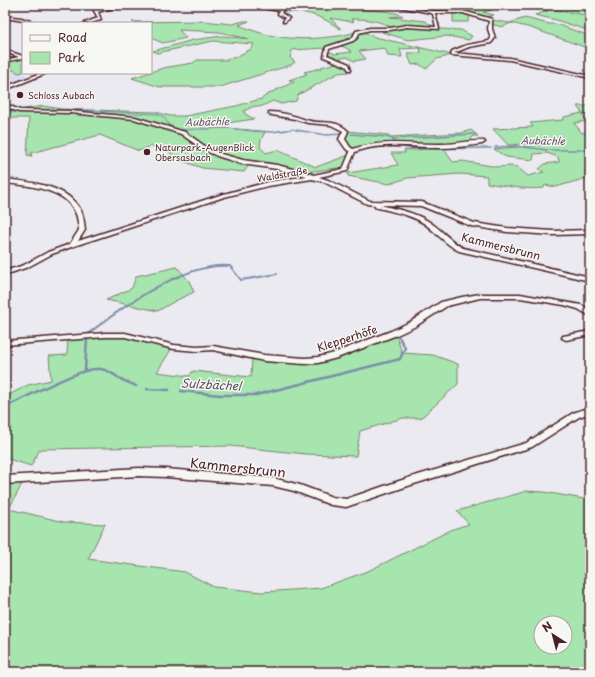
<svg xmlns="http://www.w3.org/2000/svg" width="595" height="677" font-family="'Playpen Sans',sans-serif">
	<rect width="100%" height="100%" fill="#ebeaf1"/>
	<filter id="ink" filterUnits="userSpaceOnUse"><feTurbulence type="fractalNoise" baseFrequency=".025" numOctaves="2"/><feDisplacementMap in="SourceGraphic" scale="8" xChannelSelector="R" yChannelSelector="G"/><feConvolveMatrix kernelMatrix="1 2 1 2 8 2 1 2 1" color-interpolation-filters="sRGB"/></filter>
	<g filter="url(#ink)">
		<path fill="#dedcf0" d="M5 66 26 75 25 79 27 80 5 90Z"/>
		<path fill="#a6e5ae" stroke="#78826c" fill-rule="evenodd" d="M324 5 354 8 360 7 364 8 361 9C375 12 390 9 403 16L390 17 425 21 432 26 439 23 440 29 461 30 472 36 469 40 447 36 408 40 382 32 394 29C380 20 367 19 351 19L354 21 352 22 330 18 341 29H340C320 15 307 11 283 12L282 11 314 8Z
			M457 5H492L482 7 492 10 483 12 494 15 485 17 470 16 468 22H453V11L450 10 455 9 452 7Z
			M514 5H563L570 6 590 5V31L556 20 535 15 548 11Z
			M525 18 549 24H556L587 35 590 34V49L531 28 511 23 502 27 491 24 492 20 509 23Z
			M203 21 232 24 244 21H249L239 25C268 38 298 41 329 37 340 36 349 35 359 30L375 37 452 55 437 59 426 69 419 64 412 65 407 53H421L420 48 400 49 402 57 388 56 385 48 359 51 366 59 354 61 347 57 336 59 326 56 327 53 332 52 334 54 352 52C345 46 335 43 327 48L292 50 290 58 295 62 291 65 220 87H160L132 78 163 68 193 63 197 60H226L236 57 251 49 254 44 213 41 157 53 153 51 193 40 222 36 249 39 219 32 179 30 186 38 163 43 151 38V23L132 22Z
			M23 58V72L19 73 5 66V62Z
			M340 62 346 65 349 69 348 72 338 73 298 95 296 101 281 104 273 101 260 107 254 106 244 111 245 114 254 119 201 127 203 129 229 128 265 132 261 140 260 147 266 153 277 150 316 167 349 155 346 167 306 172 250 163 244 172 202 168 169 156 172 153 151 146 139 151 100 135 31 153 32 156 27 155 29 118H5V107L16 111 53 112 140 119 129 116 74 112 19 110 43 106 61 109 156 112 170 116H185L236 106 261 99 272 92 294 82 289 80 307 74 304 72 322 68 321 67Z
			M577 106H590V113L582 114 588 121 574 123 582 133 590 132V167L585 169 590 172V177L556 187 545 185 544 188C525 190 506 186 487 183V176L459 174 407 178 389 184 348 176V173L398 165 391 153H405L404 150 444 149 453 162 462 161 498 167 511 166 517 167 528 176 544 172 539 169 545 164 559 162 558 157 547 153 534 154 533 160 506 157 494 149 541 145 540 143 508 145 493 129 533 127 530 123 563 120 564 117 582 113Z
			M471 130 478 136H474L471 139 475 143 464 144 376 145 354 149H350L344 138 347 131 389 135 390 137 461 133Z
			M177 267 189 281 194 292 175 301 158 311 106 300 132 288 136 276Z
			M396 335 402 353 433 355 458 364V384L421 418H403L360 431 356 456 306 454 230 446 40 449 31 466 5 458V397L28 385 51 380 49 356 67 355 68 339 99 336 126 337 172 348 157 372 189 376 193 371 251 377 252 357 305 362Z
			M23 482 9 509 64 522 105 524 88 559 185 572 214 587 262 592 321 588 368 571 453 529 469 524 457 511 527 491 544 492 590 500V672H5V483ZM541 623H565V647H541Z"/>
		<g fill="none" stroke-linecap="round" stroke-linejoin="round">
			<path stroke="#7c8daa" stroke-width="1" d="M527 5 590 16
				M77 110 156 114 164 117 168 124 177 130 224 128 256 131
				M5 112H34
				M280 131 292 129 302 131"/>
			<path stroke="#7c8daa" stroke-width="1.5" d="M177 130H183
				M245 130 271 132 287 130
				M296 130 326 135 343 134
				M351 134 387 137 392 139 397 144
				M392 139 475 134
				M400 146 415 149 491 148
				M495 147 515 146 548 150H590"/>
			<path stroke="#7c8daa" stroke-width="2" d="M89 333C124 306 184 262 230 266L241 280 277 274
				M399 337 401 340"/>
			<path stroke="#7c8daa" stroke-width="2.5" d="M85 370 87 339
				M147 389 169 390
				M181 391 220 395H256L400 359 405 348 400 339
				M5 407C25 398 83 366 101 369 110 370 115 376 122 380 127 383 130 382 136 386"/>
			<g stroke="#4a1f2b" stroke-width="3">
				<path id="minor" d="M91 5H95L97 10 116 5H122L98 12 101 20 90 23H84L98 18Z
					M247 5H254L283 10 281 13 289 18 285 22H283L285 18 278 14 279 11Z
					M389 5H397L432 11H463L492 19V29L495 38 491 43 469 47 454 53 510 58 590 76V78L510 60 451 55 452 51 467 45 489 41 491 38 488 29 489 21 463 13H435L439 29 407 27 390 30H370L359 33 357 38 353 41 329 49 327 55 349 64 351 70H349L346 66 324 57 326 47 351 39 353 37 356 31 370 28H390L407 25 436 27 433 14 431 13Z
					M5 16 21 18 36 23 5 18Z
					M5 50 23 56V58L5 62V60L19 57 5 52Z
					M41 73H47L5 90V87Z
					M5 104 20 110 70 111 135 117 185 132 206 147 221 154 243 160 277 165 312 174 313 175 343 169 350 152 346 149 339 139 343 131 331 125 308 123 295 119 272 115 269 114V112C282 112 295 116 306 120 322 125 335 118 348 131L345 139 350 147 353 149C382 139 414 145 443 144 457 144 471 140 484 141L485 142 482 144C468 146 453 148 439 148 411 147 382 142 355 152L347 171 319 177 328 180 370 201 422 202 474 223 507 228 553 231 590 230V234L553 235 507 232 471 226 421 206 380 205C396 209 414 212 428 221 441 229 450 241 463 248L590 277V281L459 251C445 244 437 233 425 224 410 214 392 212 375 207V205L367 204 324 182 312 179 268 186 224 197 74 246 52 254 28 267 5 275V271L24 265 48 252 70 244 79 230C78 224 78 217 75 212 66 189 26 185 5 183V179C30 182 66 185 80 209 84 215 84 223 85 230L78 241 220 195 268 182 307 176 277 169 242 164 217 156 202 149 181 134 134 119 70 113 19 112 5 107Z
					M480 294H520L581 305 590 310V316L578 309 564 305 520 298H480L447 306 416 326 397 335 337 358 318 363 305 364 264 361 213 350 197 351 174 349 125 337H105L5 345V341L105 333H125L174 345 197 347 213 346 264 355 305 358 318 357 331 354 391 331 410 322 441 302 462 297Z
					M590 331V335L566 340 562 338 563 336Z
					M590 407V413L579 417 532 447 411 485 346 507 331 505 294 491 273 486 166 477 139 476 5 484V476L139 468 166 469 273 478 300 485 332 497 346 499 408 478 526 443 573 413Z"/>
			</g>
			<use href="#minor" fill="#f6f6f2" fill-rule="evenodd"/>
		</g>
	</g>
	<g fill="#4a1f2b" stroke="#f6f6f2" stroke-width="1.5">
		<circle cx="20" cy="95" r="4"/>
		<circle cx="147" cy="152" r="4"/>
	</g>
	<g text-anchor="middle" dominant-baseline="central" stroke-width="3" stroke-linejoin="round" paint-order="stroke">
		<g font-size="9" fill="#4a1f2b" stroke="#f6f6f2" text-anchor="start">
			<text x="28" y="95">Schloss Aubach</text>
			<text x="155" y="147">Naturpark-AugenBlick<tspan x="155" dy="10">Obersasbach</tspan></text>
		</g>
		<g font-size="9" fill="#4a1f2b" stroke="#f6f6f2">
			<text transform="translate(282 174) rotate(-10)">Waldstraße</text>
		</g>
		<g font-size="10" font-style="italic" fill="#5f4d60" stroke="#f6f6f2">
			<text transform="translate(207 121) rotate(-1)">Aubächle</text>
			<text transform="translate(543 140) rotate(1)">Aubächle</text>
		</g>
		<g font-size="11" fill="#4a1f2b" stroke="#f6f6f2">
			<text transform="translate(501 246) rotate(14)">Kammersbrunn</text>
			<text transform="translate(347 338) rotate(-18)">Klepperhöfe</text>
		</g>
		<g font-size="12" font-style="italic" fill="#5f4d60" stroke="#f6f6f2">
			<text transform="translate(211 384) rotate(3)">Sulzbächel</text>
		</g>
		<g font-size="13" fill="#4a1f2b" stroke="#f6f6f2">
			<text transform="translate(238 467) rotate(6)">Kammersbrunn</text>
		</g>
	</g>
	<rect width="595" height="677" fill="none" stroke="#f6f6f2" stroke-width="20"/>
	<rect x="10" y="10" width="575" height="657" fill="none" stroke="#4a1f2b" stroke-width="1.5" filter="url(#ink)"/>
	<rect x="22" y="22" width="130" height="52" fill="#f6f6f2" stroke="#b1a0a2"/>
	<rect x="30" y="35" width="20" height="6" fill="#f6f6f2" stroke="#b1a0a2"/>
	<text x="58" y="42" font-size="12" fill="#4a1f2b">Road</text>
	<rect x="30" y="52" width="20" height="12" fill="#a6e5ae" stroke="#b1a0a2"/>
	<text x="58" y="62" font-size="12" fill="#4a1f2b">Park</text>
	<g transform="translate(553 635) rotate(324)"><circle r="19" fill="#f6f6f2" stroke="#b1a0a2"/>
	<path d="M0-3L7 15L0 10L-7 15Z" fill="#4a1f2b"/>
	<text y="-6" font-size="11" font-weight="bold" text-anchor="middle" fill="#4a1f2b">N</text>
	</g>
</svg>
